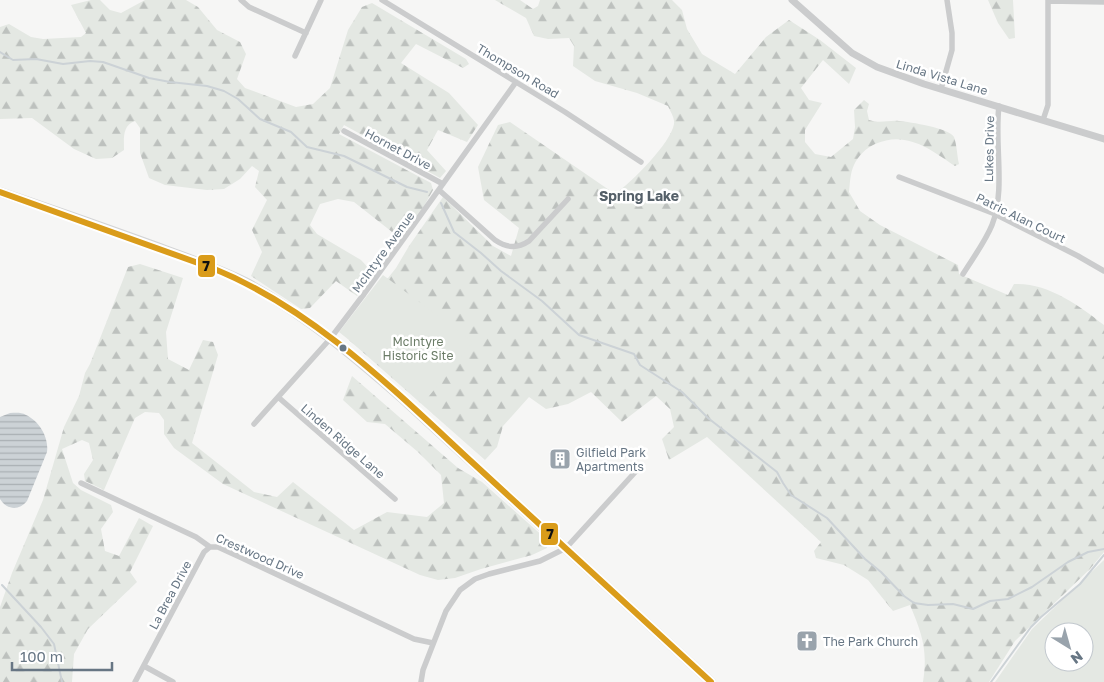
<svg xmlns="http://www.w3.org/2000/svg" width="1104" height="682" font-family="'Golos Text',sans-serif">
	<defs>
		<pattern id="forest-firs" width="22" height="20" patternUnits="userSpaceOnUse" patternTransform="scale(1.25)"><rect width="22" height="20" fill="#e4e8e3"/><path d="M5 1l3.5 6h-7zM16 11l3.5 6h-7z" fill="#bdc1be"/></pattern>
		<pattern id="water-rules" width="6" height="5" patternUnits="userSpaceOnUse" patternTransform="scale(1.25)"><rect width="6" height="5" fill="#ccd2d6"/><path d="M0 2.5h6" fill="none" stroke="#a9afb3"/></pattern>
	</defs>
	<rect width="100%" height="100%" fill="#f6f6f5"/>
	<path fill="url(#forest-firs)" d="M91 0H100L110 10 121 13 145 0H186L198 7 217 30 240 42 246 54 237 79 245 88 296 107 313 104 330 88 348 30 362 7 372 3 466 59 469 64 463 68 416 44 401 63 449 93 478 125 467 142 438 130 427 150 446 171 440 178 344 125 339 134 431 183 433 190 423 208 401 239 354 202 338 199 320 204 310 225 317 234 361 260 374 274 357 296 336 281 310 308 301 309 251 276 262 252 252 230 267 200 255 187 259 171 252 166 240 179 224 189 207 190 165 185 149 178 140 153V128L135 121C122 126 124 138 124 150L112 158 96 159 74 149 32 118 0 119V27L9 24 31 37 43 39 81 37 86 33 71 5Z
		M495 0H520L533 9 538 6 540 0H672L682 10 687 29 702 54 735 74 766 37 789 20 820 40 856 68 849 84 823 60 801 88 809 100 822 103 805 130V142L815 154 831 157 853 139 855 127 854 110 864 100 869 104 867 111 869 120C880 124 888 120 899 121 910 122 949 128 954 137 957 145 957 156 959 164L955 166C930 149 906 130 875 144 866 148 858 156 854 165 850 173 850 184 849 192L860 211 880 225 958 265 959 274 1008 295 1014 284C1047 282 1080 306 1104 325V552L1090 569 1015 641 989 682H923C928 650 922 634 910 605L893 611 868 580 844 565 816 558 814 551 821 542 707 437 669 460 662 439 674 427 670 409 656 396 622 422 591 392 568 404 546 409 529 397 503 426 497 447 485 460 349 340 386 278H388L396 268 409 246 443 197 493 246 511 256 519 228 484 200 478 167 498 125 510 122 615 194C631 183 671 143 674 124 675 118 670 111 668 106L637 93 595 81 573 66 574 46 569 38 548 39 534 36 526 18Z
		M988 0H1013L1015 38 1009 39 998 23Z
		M140 264 183 278 166 332 168 359 189 370 203 340 213 342 218 355 192 443 254 492 277 497 293 482 354 530 387 512 427 517 444 503 441 475 418 452 385 424 367 422 343 400 352 376 458 468 482 482 545 538 547 548 532 555 481 569 455 578 438 580 420 575 223 484 174 448 164 434V420L159 413 145 412 135 418 104 490 85 481 84 474 93 460 89 443 82 440 62 449 73 483 81 490 111 505 113 512 101 529 105 551 119 556 139 518 153 526 130 572 137 582 88 629 74 654 72 682H0V607L12 573 43 500 64 427 79 396 85 373 90 364 128 267Z"/>
	<path fill="#e4e8e3" fill-rule="evenodd" d="M383 275 473 342 425 401 339 332Z
		M1104 560V682H995L1032 629ZM1054 632H1084V662H1054Z"/>
	<path fill="url(#water-rules)" d="M10 413C15 413 21 412 26 415 39 421 49 437 47 452L27 501C19 511 7 510 0 499V417Z"/>
	<g fill="none" stroke-linecap="round" stroke-linejoin="round">
		<path stroke="#ccd2d6" stroke-width="2" d="M0 52 13 60 36 59 63 64 90 61 103 62 149 78 170 82 207 86 224 91 238 99 260 119 291 132 307 147 344 156 407 187 427 192
			M441 203 454 232 481 253 501 271 542 301 579 335 634 354 640 365 682 392 708 418 777 472 783 483 791 495 827 518 865 559 881 572 904 596 914 603 928 605 953 604 973 609 990 601 1008 599 1032 587 1068 562 1088 552 1104 549
			M2 585 41 627 54 644 62 682
			M991 682 1031 627 1041 617 1080 584 1104 555"/>
		<g stroke="#d3d4d5" stroke-width="10">
			<path id="secondary" d="M0 192C53 210 105 228 157 247 186 258 217 268 245 282 303 313 354 356 403 399L711 682"/>
		</g>
		<path stroke="#cbcccd" stroke-width="5.5" d="M241 0 249 7 306 33
			M382 0 565 112 641 162
			M1048 1 1104 2
			M295 56 321 0
			M941 89 952 50V33L947 0
			M1043 120 1048 105V0
			M344 131 443 184
			M899 177 995 214 1078 256 1104 271
			M439 190 495 240C507 248 517 249 529 241L568 199
			M963 274C973 258 985 242 992 225 1006 189 994 144 999 106
			M278 397 395 499
			M254 424 330 339 364 294 516 82
			M81 483 196 537 210 547H218L242 558 414 639 433 643
			M144 666 173 682
			M135 682 204 552 210 547
			M421 682 423 670 446 611 460 590 475 579 489 574 540 561 566 548 638 469"/>
		<path stroke="#cbcccd" stroke-width="7" d="M792 0 852 53 877 67 924 84 1104 139"/>
		<use href="#secondary" stroke="#dfe0e1" stroke-width="8"/>
		<g stroke="#fff" stroke-width="10">
			<path id="bus-1" d="M0 192 212 268C314 309 395 391 474 464 553 537 632 609 711 682"/>
		</g>
		<use href="#bus-1" stroke="#da9c1a" stroke-width="6"/>
	</g>
	<defs>
		<g id="building-square" transform="scale(1.125)"><rect x="-9" y="-9" width="18" height="18" rx="4" fill="#99a3ac" stroke="#fff"/><path d="M-4-6H4V6H1V3H-1V6H-4ZM-2.5-4.3h1.7v1.8h-1.7ZM.8-4.3h1.7v1.8H.8ZM-2.5-1h1.7V.8h-1.7ZM.8-1h1.7V.8H.8Z" fill="#fff"/></g>
		<g id="church-square" transform="scale(1.125)"><rect x="-9" y="-9" width="18" height="18" rx="4" fill="#99a3ac" stroke="#fff"/><path d="M-1.2-6h2.4v3.5h3.3v2.4h-3.3V6h-2.4V-.1h-3.3v-2.4h3.3Z" fill="#fff"/></g>
	</defs>
	<g fill-rule="evenodd">
		<use href="#building-square" x="560" y="459"/>
		<use href="#church-square" x="807" y="641"/>
	</g>
	<circle fill="#677684" stroke="#fff" stroke-width="2" cx="343" cy="348" r="4.5"/>
	<g text-anchor="middle" dominant-baseline="central" stroke-width="5" stroke-linejoin="round" paint-order="stroke">
		<g font-size="12" fill="#677684" stroke="#fff">
			<text transform="translate(518 71) rotate(31)">Thompson Road</text>
			<text transform="translate(942 77) rotate(17)">Linda Vista Lane</text>
			<text transform="translate(398 149) rotate(28)">Hornet Drive</text>
			<text transform="translate(989 149) rotate(-89)">Lukes Drive</text>
			<text transform="translate(1021 218) rotate(26)">Patric Alan Court</text>
			<text transform="translate(383 252) rotate(-54)">McIntyre Avenue</text>
			<text transform="translate(343 441) rotate(41)">Linden Ridge Lane</text>
			<text transform="translate(260 556) rotate(24)">Crestwood Drive</text>
			<text transform="translate(170 595) rotate(-62)">La Brea Drive</text>
		</g>
		<g font-size="12" fill="#6a7b66" stroke="#fff">
			<text x="418" y="341">McIntyre<tspan x="418" dy="14">Historic Site</tspan></text>
		</g>
		<g font-size="12" fill="#677684" stroke="#fff" text-anchor="start">
			<text x="576" y="452">Gilfield Park<tspan x="576" dy="14">Apartments</tspan></text>
			<text x="823" y="641">The Park Church</text>
		</g>
		<g font-size="14" font-weight="bold" fill="#556069" stroke="#fff">
			<text x="639" y="195">Spring Lake</text>
		</g>
	</g>
	<g stroke="#fff" stroke-width="2">
		<rect x="197" y="254" width="19" height="24" rx="5" fill="#da9c1a"/>
		<rect x="540" y="522" width="19" height="24" rx="5" fill="#da9c1a"/>
	</g>
	<g font-size="14" text-anchor="middle" font-weight="bold" fill="#111">
		<text x="206" y="271">7</text>
		<text x="550" y="539">7</text>
	</g>
	<g transform="translate(1069 647) rotate(143)"><circle r="24" fill="#ffffff" stroke="#c2c8ce"/>
	<path d="M0-4L9 19L0 12L-9 19Z" fill="#99a3ac"/>
	<text y="-8" font-size="14" font-weight="bold" text-anchor="middle" fill="#677684">N</text>
	</g>
	<path d="M12 662v8h100v-8" fill="none" stroke="#677684" stroke-width="2.5"/>
	<text x="20" y="662" font-size="15" fill="#677684" stroke="#ffffff" stroke-width="4" paint-order="stroke">100 m</text>
</svg>
